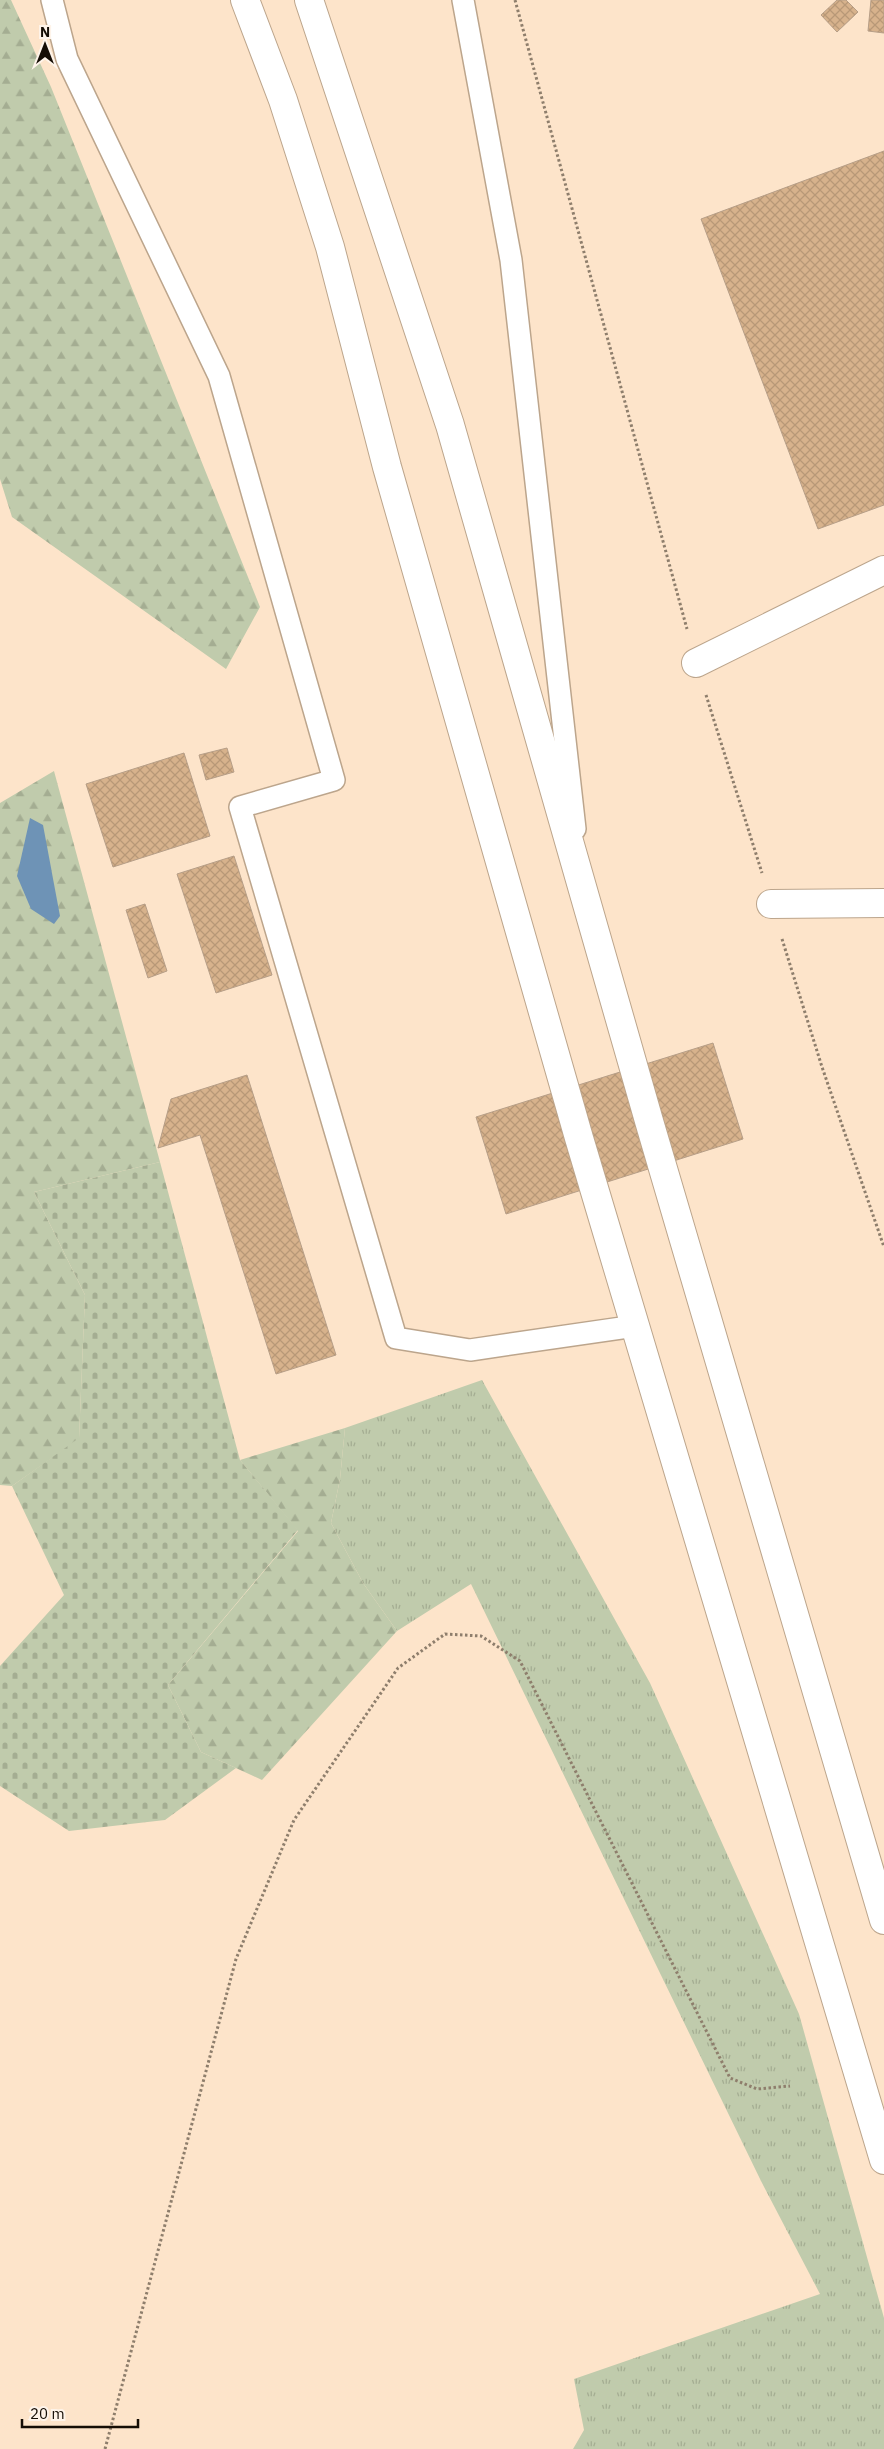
<svg xmlns="http://www.w3.org/2000/svg" width="884" height="2449" font-family="'IBM Plex Sans',sans-serif">
	<defs>
		<pattern id="grass-tufts" width="24" height="20" patternUnits="userSpaceOnUse" patternTransform="scale(1.25)"><rect width="24" height="20" fill="#c0cbac"/><path d="M3 7l-1-3M5 7V3M7 7l1-3M15 17l-1-3M17 17v-4M19 17l1-3" fill="none" stroke="#a4ad92"/></pattern>
		<pattern id="forest-firs" width="22" height="20" patternUnits="userSpaceOnUse" patternTransform="scale(1.25)"><rect width="22" height="20" fill="#c0cbac"/><path d="M5 1l3.5 6h-7zM16 11l3.5 6h-7z" fill="#a4ad92"/></pattern>
		<pattern id="cemetery-stones" width="16" height="16" patternUnits="userSpaceOnUse" patternTransform="scale(1.25)"><rect width="16" height="16" fill="#c0cbac"/><path d="M2 7V4a2 2 0 0 1 4 0v3zM10 15v-3a2 2 0 0 1 4 0v3z" fill="#a4ad92"/></pattern>
		<pattern id="building-cross-hatch" width="8" height="8" patternUnits="userSpaceOnUse" patternTransform="scale(1.25)"><rect width="8" height="8" fill="#d7b28c"/><path d="M0 0l8 8M0 8l8-8" fill="none" stroke="#b89877"/></pattern>
	</defs>
	<rect width="100%" height="100%" fill="#fde4ca"/>
	<path fill="url(#grass-tufts)" d="M482 1380 650 1683 799 2014 884 2318V2449H573L584 2430 574 2379 820 2294 761 2181 471 1584 397 1631 363 1583 331 1523 340 1479 345 1428Z"/>
	<path fill="url(#forest-firs)" d="M0 0H11L51 87 260 607 226 669 12 517 0 479Z
		M54 771 160 1162 34 1192 85 1295 79 1439 12 1486 0 1485V803Z
		M345 1428 340 1479 331 1523 363 1583 397 1631 262 1780 201 1752 168 1685 298 1531 240 1460Z"/>
	<path fill="url(#cemetery-stones)" d="M160 1162 240 1460 298 1530 168 1685 201 1752 236 1768 165 1820 69 1831 0 1786V1666L64 1595 12 1486 79 1438 85 1295 34 1192Z"/>
	<path fill="#6e93b6" d="M30 818 43 825 60 916 54 924 31 909 17 876Z"/>
	<path fill="url(#building-cross-hatch)" stroke="#b69e87" d="M837 0H846L858 12 837 32 821 15Z
		M871 0H884V33L868 31Z
		M884 151V505L818 529 701 219Z
		M227 748 234 772 206 780 199 755Z
		M184 753 210 836 113 867 86 784Z
		M234 856 272 975 216 993 177 874Z
		M145 904 167 971 148 978 126 910Z
		M713 1043 743 1139 506 1214 476 1117Z
		M247 1075 336 1355 276 1374 200 1135 158 1148 171 1099Z"/>
	<g fill="none" stroke-linecap="round" stroke-linejoin="round">
		<g stroke="#bca58c" stroke-width="24">
			<path id="service" d="M52 0 67 59 219 376 334 780 240 807 396 1338 470 1350 635 1326
				M463 0 511 260 575 829"/>
		</g>
		<g stroke="#bca58c" stroke-width="30">
			<path id="minor" d="M696 663 884 570
				M771 904 884 903"/>
		</g>
		<g stroke="#bca58c" stroke-width="30">
			<path id="motorway" d="M245 0 283 100 330 247 387 467 579 1138 884 2160
				M309 0 450 425 649 1121 884 1920"/>
		</g>
		<path stroke="#8e7e6c" stroke-width="3" stroke-dasharray="2.5 2.5" stroke-linecap="butt" d="M515 0 687 629
			M706 695 762 873
			M782 939 822 1067 884 1247
			M105 2449 236 1959 294 1820 398 1668 445 1634 481 1636 520 1661 730 2078 757 2089 790 2086"/>
		<use href="#service" stroke="#fff" stroke-width="21"/>
		<use href="#minor" stroke="#fff" stroke-width="28"/>
		<use href="#motorway" stroke="#fff" stroke-width="28"/>
	</g>
	<g transform="translate(45 45)" stroke="#fef4ea" stroke-width="4" paint-order="stroke">
	<path d="M0-4L9 19L0 12L-9 19Z" fill="#150d05"/>
	<text y="-8" font-size="14" font-weight="bold" text-anchor="middle" fill="#150d05">N</text>
	</g>
	<path d="M22 2419v8h116v-8" fill="none" stroke="#150d05" stroke-width="2.5"/>
	<text x="30" y="2419" font-size="15" fill="#150d05" stroke="#fef4ea" stroke-width="4" paint-order="stroke">20 m</text>
</svg>
